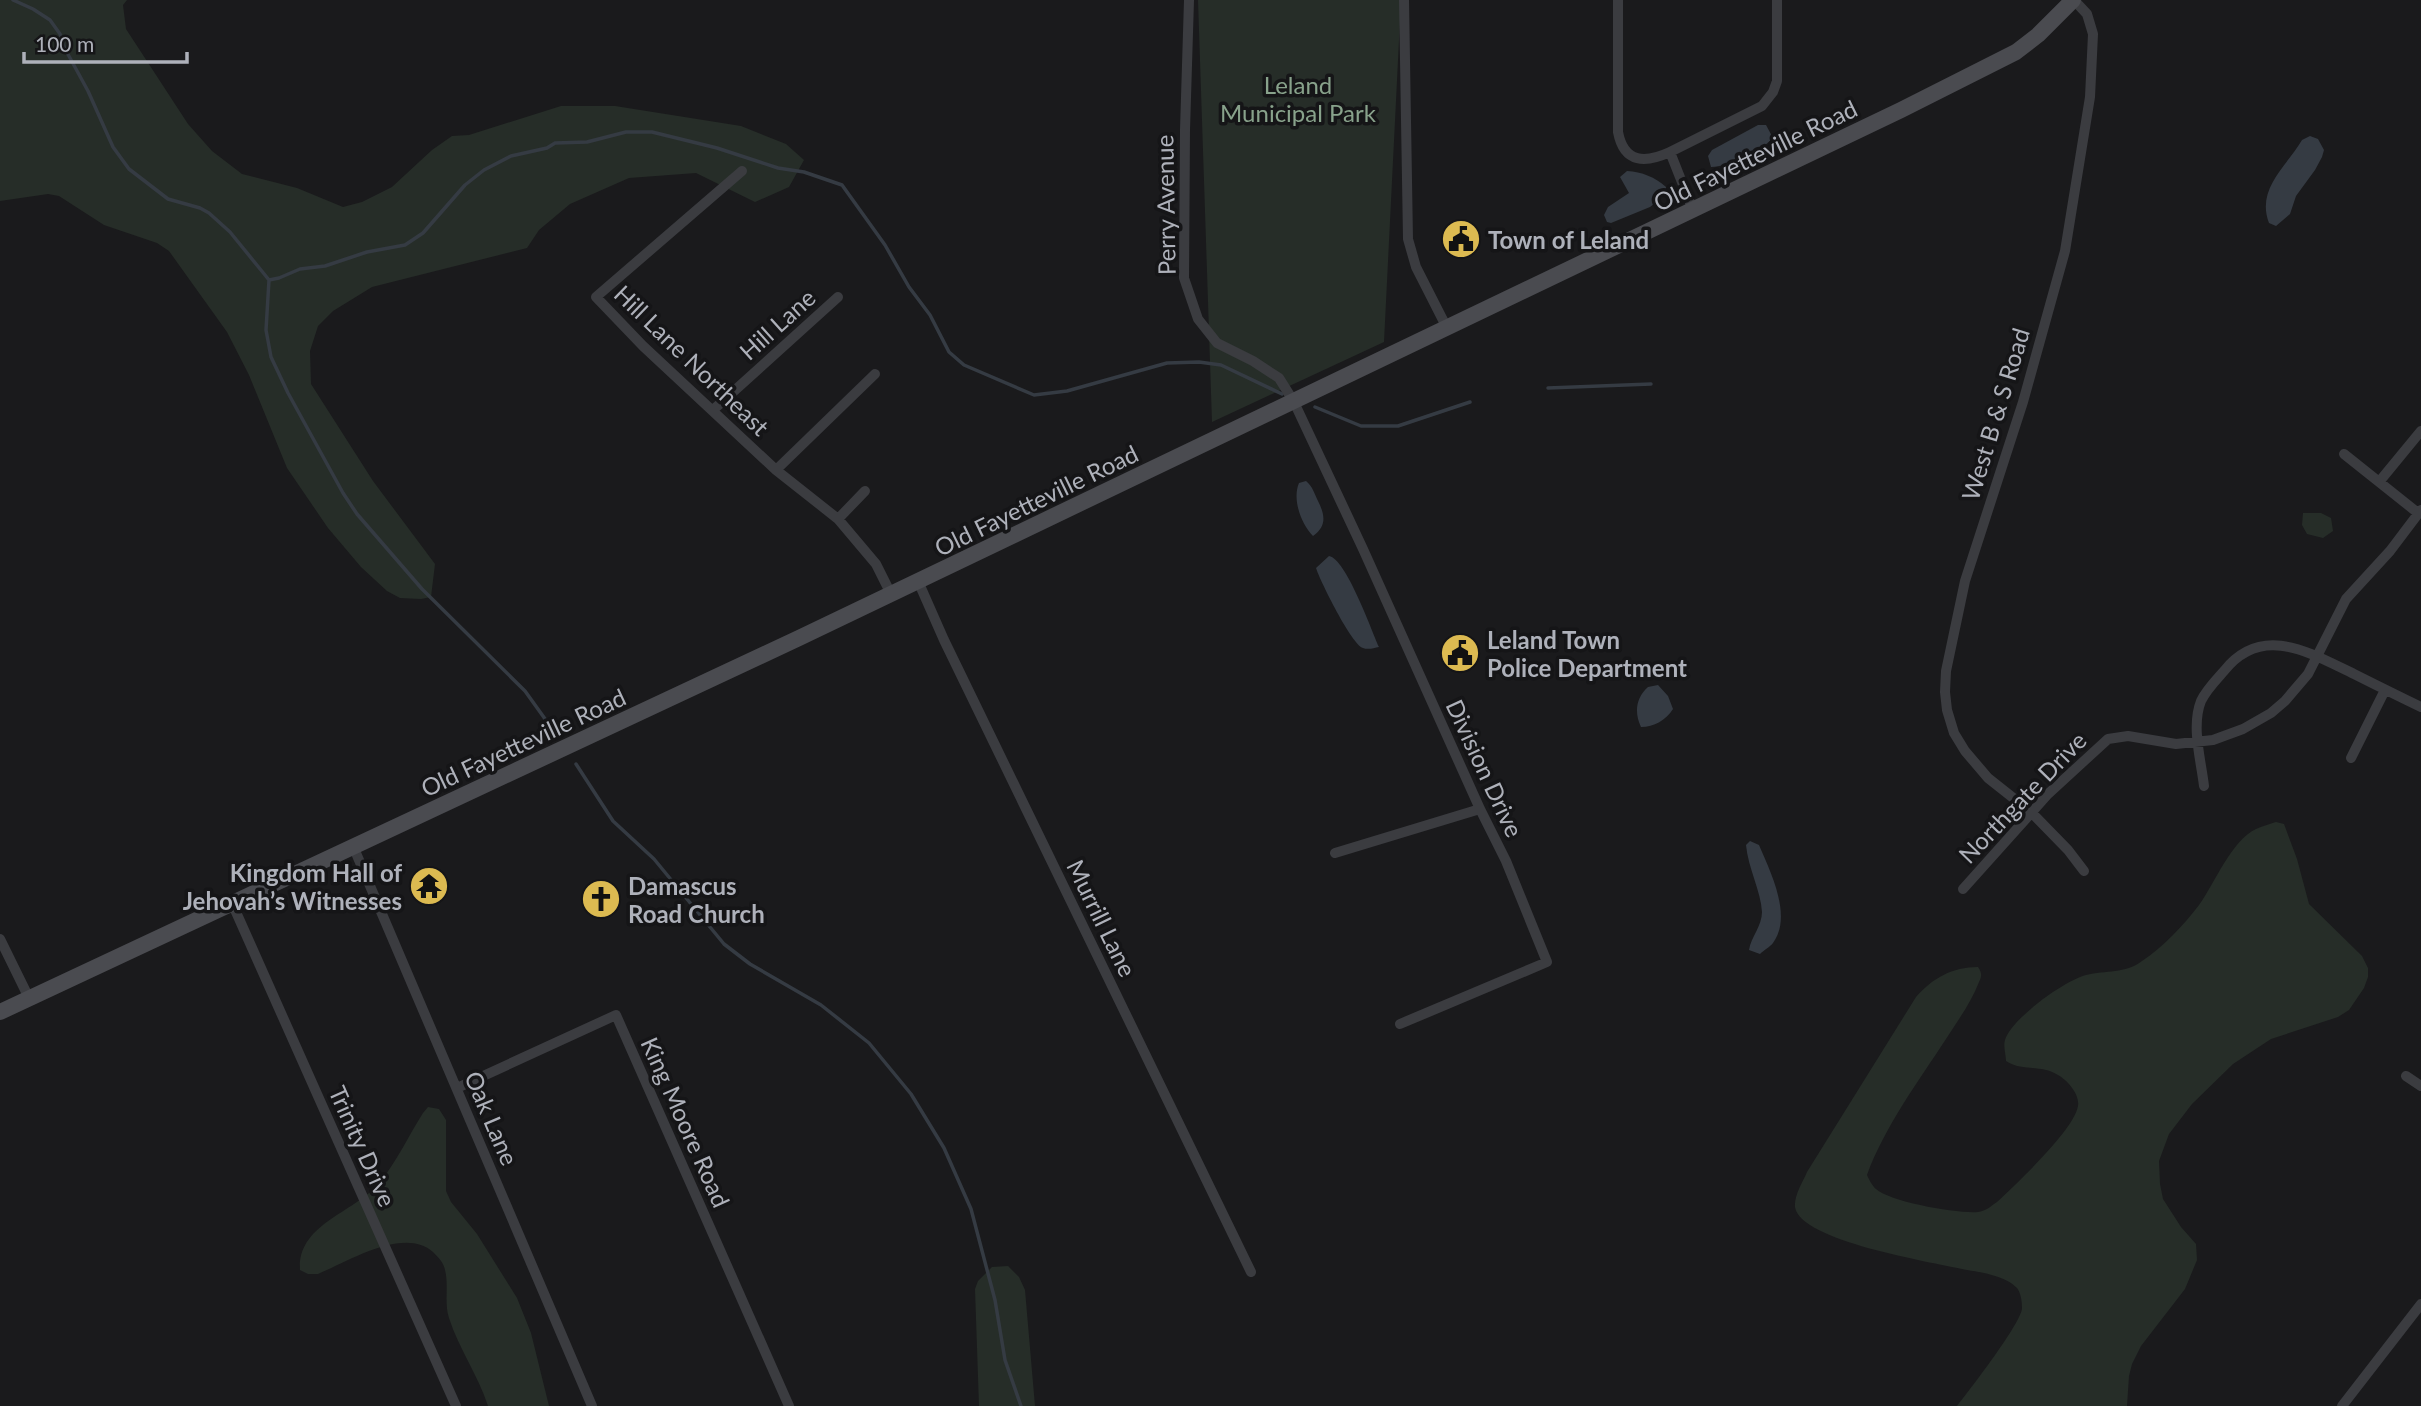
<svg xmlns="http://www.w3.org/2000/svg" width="2421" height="1406" font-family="Lato,sans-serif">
	<rect width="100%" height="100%" fill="#1a1a1c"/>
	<path fill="#262d28" d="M0 0H127L123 5 126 29 188 124 212 151 242 174 297 188 343 207 362 202 392 187 432 150 452 136 469 135 561 106H615L741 126 786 144 804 160 789 187 755 202 696 173 629 178 570 204 539 230 527 248 372 287 333 311 318 326 310 351 311 384 373 481 435 564 431 597 421 599 400 598 387 591 361 567 328 528 287 468 249 375 227 332 169 251 157 243 104 225 59 196 48 194 0 201Z
		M1198 0H1401L1384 342 1212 422Z
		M2303 513H2321L2331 518 2333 531 2323 538 2307 534 2302 525Z
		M2276 822 2284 824 2297 859 2309 904 2362 956 2368 968V977L2364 988 2349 1010 2338 1017 2271 1039 2233 1064 2192 1104 2169 1134 2159 1161 2160 1184 2163 1199 2181 1227 2196 1244 2197 1260 2185 1289 2141 1346 2132 1364 2129 1376 2127 1406H1957C1969 1391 2022 1322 2022 1308 2022 1302 2021 1293 2017 1288 2005 1275 1978 1272 1962 1269 1931 1262 1800 1241 1795 1207 1794 1195 1803 1182 1807 1172L1916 997C1933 978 1952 967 1978 967 1982 973 1982 976 1979 982 1971 1003 1958 1020 1946 1039 1918 1082 1885 1126 1867 1175 1869 1179 1872 1186 1876 1189 1890 1202 1959 1214 1978 1212 1986 1211 1991 1206 1997 1202 2017 1183 2074 1130 2078 1106 2080 1094 2067 1080 2058 1075 2041 1064 2023 1072 2006 1061 2006 1055 2003 1046 2005 1040 2012 1018 2064 981 2086 975 2106 970 2125 974 2142 961 2163 947 2184 925 2199 905 2215 883 2231 841 2256 829 2262 826 2270 824 2276 822Z
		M428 1107 439 1109 446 1120V1191L451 1202 477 1234 517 1298 531 1333 549 1406H488C478 1375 459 1349 449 1318 444 1303 449 1285 445 1270 444 1263 438 1257 433 1252 405 1226 348 1261 318 1274H308L300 1270C297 1223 357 1212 380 1182 397 1161 409 1135 423 1113Z
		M1008 1266 1019 1277 1025 1290 1035 1406H979L975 1289 978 1281 992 1267Z"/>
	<path fill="#353b43" d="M1758 125H1766L1773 138C1758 153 1733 166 1711 167L1708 156 1712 150Z
		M2310 136 2318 139 2324 150 2322 157 2315 170 2296 196 2290 214 2276 226 2269 223C2256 189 2286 167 2302 140Z
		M1627 171C1642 172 1655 177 1666 187L1665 195 1650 207 1611 223 1607 222 1604 215 1608 207 1629 193 1620 177Z
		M1306 481C1313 487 1314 493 1318 501 1325 515 1327 526 1313 536 1301 524 1292 499 1299 483Z
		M1329 556C1346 559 1371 629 1379 647 1374 648 1368 650 1363 648 1352 645 1320 581 1316 568Z
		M1658 685 1668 696 1673 709C1666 720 1654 727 1641 727 1634 712 1636 698 1648 687Z
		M1750 841 1759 845C1770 871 1793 916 1773 943 1770 947 1764 950 1760 954L1749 950C1751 937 1762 926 1762 912 1761 891 1748 868 1746 845Z"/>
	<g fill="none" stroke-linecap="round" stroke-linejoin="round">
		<path stroke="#353b43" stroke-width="3.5" d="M13 0 33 9 50 20 60 34 64 47 88 91 113 147 129 169 168 199 200 208 209 213 230 232 265 275 269 280 266 330 271 357 288 393 343 493 357 514 422 589 525 691 558 737
			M269 280 279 278 300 269 325 266 367 252 405 245 423 233 465 185 484 170 511 156 547 148 555 143 587 142 626 132H652L717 148 778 168 804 172 842 185 885 245 909 287 930 315 949 352 964 365 1034 395 1067 391 1167 363 1199 362 1221 365 1282 394
			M1548 388 1651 384
			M1315 407 1361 426H1398L1470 402
			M576 764 613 821 654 859 724 944 750 964 821 1005 869 1043 911 1094 944 1148 971 1209 995 1300 1005 1360 1021 1406"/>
		<path stroke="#3b3c40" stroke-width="10" d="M1189 0 1185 130 1184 278 1198 319 1217 343 1253 361 1279 378 1294 402 1363 549 1480 809 1506 861 1547 962 1400 1024
			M1404 0 1408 239 1416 267 1447 328
			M1618 0V132C1624 164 1646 163 1670 152L1762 106 1773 92 1777 81V0
			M2074 0 2087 14 2093 34 2090 97 2065 251 2023 402 1965 581 1946 671 1945 692 1947 710 1954 733 1965 751 1988 778 2031 812 2068 850 2084 871
			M1670 152 1693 210
			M742 171 596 297 643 346 776 470 838 519 876 564 891 594
			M713 410 838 297
			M2344 454 2418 513
			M776 470 875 374
			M2379 482 2421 431
			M838 519 865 491
			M918 581 944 640 1251 1272
			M2351 758 2385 690
			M2204 786C2201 760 2191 726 2201 701 2206 690 2216 680 2224 671 2262 623 2310 653 2354 674 2376 685 2398 696 2421 707
			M353 846 592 1406
			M1335 853 1480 809
			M1963 889 2048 794 2108 739 2128 736 2176 744 2213 740 2243 729 2271 713 2285 701 2308 674 2346 599 2390 551 2421 510
			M232 903 456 1406
			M0 939 29 998
			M2406 1076 2421 1086
			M457 1088 616 1015 789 1406
			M2342 1406 2421 1304"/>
		<path stroke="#4a4b50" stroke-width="16" d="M0 1012 799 638 1901 110 2016 52 2038 35 2073 0"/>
	</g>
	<defs>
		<g id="civic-disc" transform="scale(2.0125)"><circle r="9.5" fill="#dcba51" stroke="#151517"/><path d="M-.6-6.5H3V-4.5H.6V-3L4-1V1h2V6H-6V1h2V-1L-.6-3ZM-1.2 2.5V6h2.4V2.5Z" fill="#111"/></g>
		<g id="temple-disc" transform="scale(2.0125)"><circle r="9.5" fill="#dcba51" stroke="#151517"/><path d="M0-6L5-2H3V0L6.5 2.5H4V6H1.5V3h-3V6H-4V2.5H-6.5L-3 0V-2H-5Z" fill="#111"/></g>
		<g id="church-disc" transform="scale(2.0125)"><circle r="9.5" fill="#dcba51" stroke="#151517"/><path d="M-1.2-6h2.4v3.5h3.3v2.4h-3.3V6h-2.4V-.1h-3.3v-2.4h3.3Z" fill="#111"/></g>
	</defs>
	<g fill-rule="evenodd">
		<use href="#civic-disc" x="1461" y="239"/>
		<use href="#civic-disc" x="1460" y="653"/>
		<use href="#temple-disc" x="429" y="886"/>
		<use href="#church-disc" x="601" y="899"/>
	</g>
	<g text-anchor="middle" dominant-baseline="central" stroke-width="7" stroke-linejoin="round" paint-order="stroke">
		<g font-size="24" fill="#88a28b" stroke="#151517">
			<text x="1298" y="84">Leland<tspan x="1298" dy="28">Municipal Park</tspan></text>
		</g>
		<g font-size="24" fill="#aeb1ba" stroke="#151517">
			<text transform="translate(1755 155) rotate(-26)">Old Fayetteville Road</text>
			<text transform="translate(1165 205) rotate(-91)">Perry Avenue</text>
			<text transform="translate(777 324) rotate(-42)">Hill Lane</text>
			<text transform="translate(692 360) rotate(44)">Hill Lane Northeast</text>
			<text transform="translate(1995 414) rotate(-73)">West B &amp; S Road</text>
			<text transform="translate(1036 500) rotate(-26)">Old Fayetteville Road</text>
			<text transform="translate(523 742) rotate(-25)">Old Fayetteville Road</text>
			<text transform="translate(1485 768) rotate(65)">Division Drive</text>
			<text transform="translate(2022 797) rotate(-46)">Northgate Drive</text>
			<text transform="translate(1102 918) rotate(64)">Murrill Lane</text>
			<text transform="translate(492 1118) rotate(67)">Oak Lane</text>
			<text transform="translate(686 1122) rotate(66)">King Moore Road</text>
			<text transform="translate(363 1146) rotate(66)">Trinity Drive</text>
		</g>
		<g font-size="24" font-weight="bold" fill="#aeb1ba" stroke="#151517" text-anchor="start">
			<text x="1488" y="239">Town of Leland</text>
			<text x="1487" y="639">Leland Town<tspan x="1487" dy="28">Police Department</tspan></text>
			<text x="402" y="872" text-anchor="end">Kingdom Hall of<tspan x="402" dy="28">Jehovah’s Witnesses</tspan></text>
			<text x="628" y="885">Damascus<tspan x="628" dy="28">Road Church</tspan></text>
		</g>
	</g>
	<path d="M24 52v10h163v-10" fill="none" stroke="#aeb1ba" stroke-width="3.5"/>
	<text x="35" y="52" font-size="21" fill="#aeb1ba" stroke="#151517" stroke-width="5" paint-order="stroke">100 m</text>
</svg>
